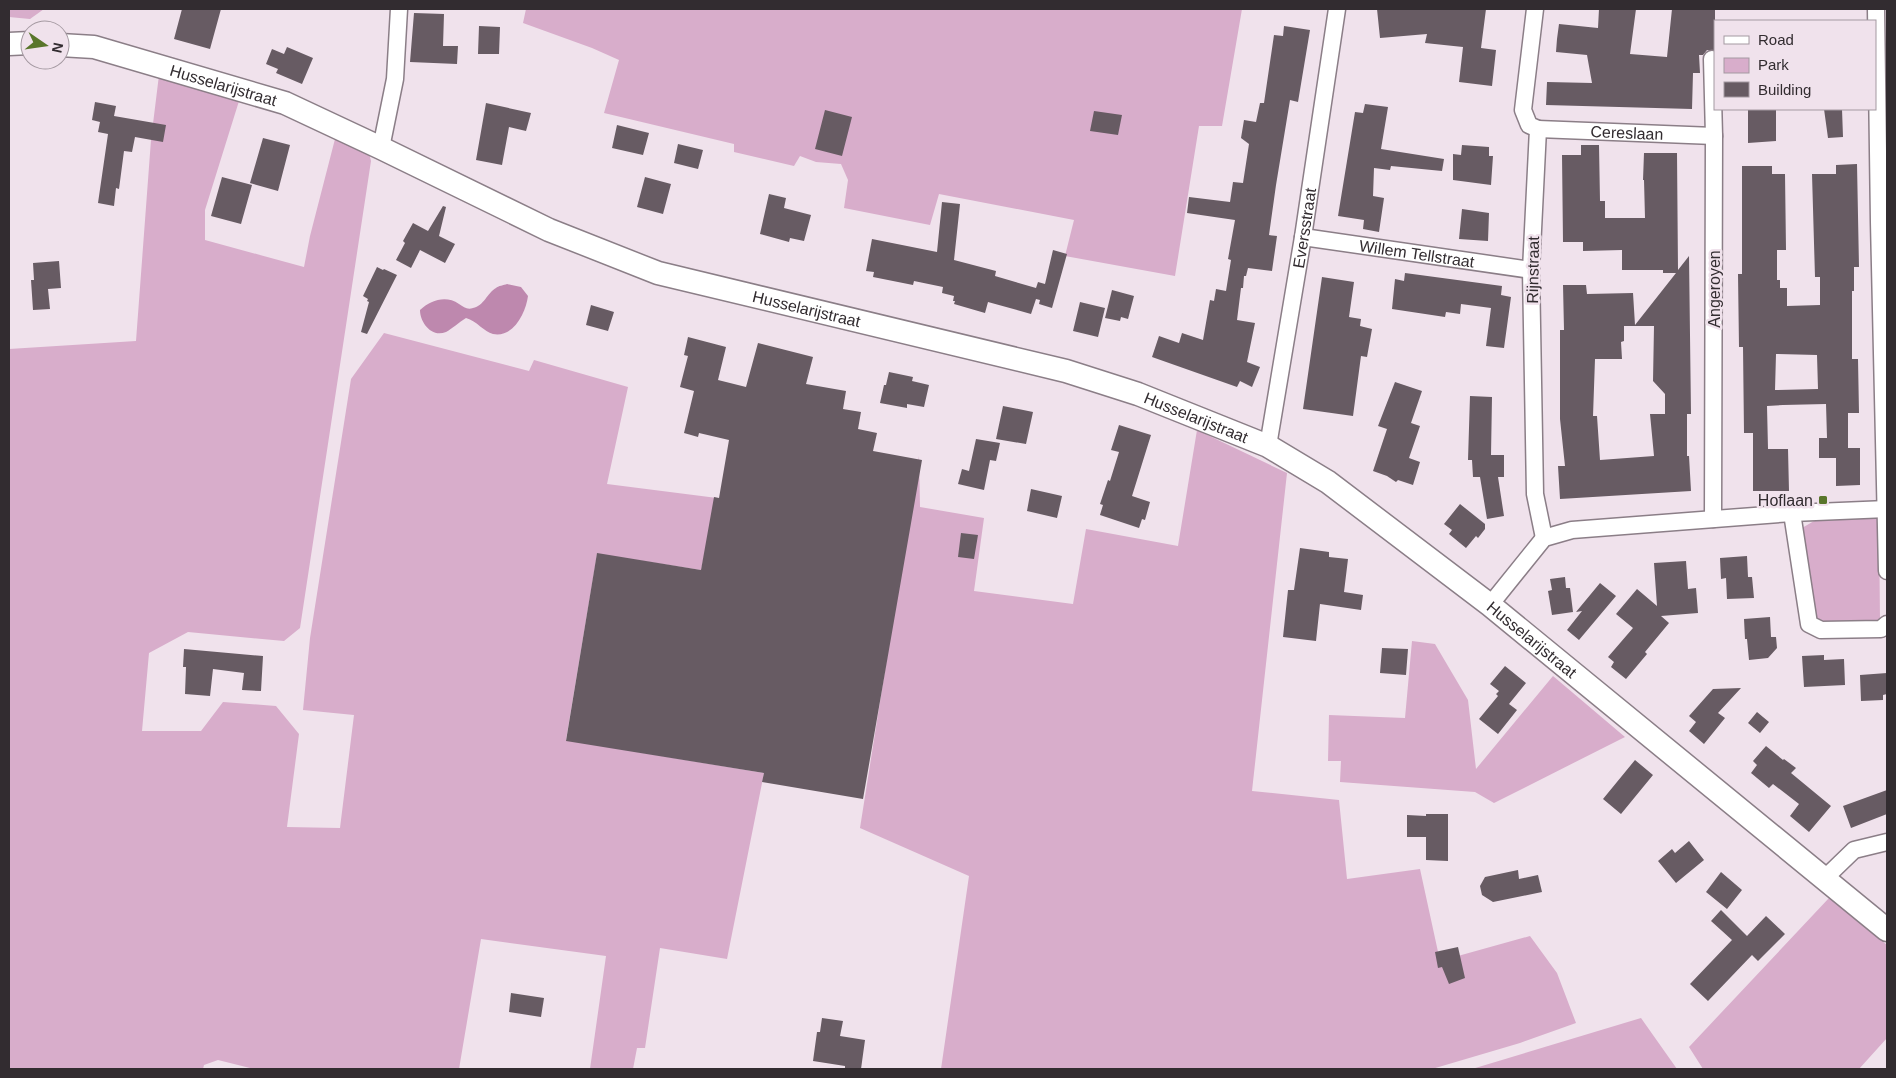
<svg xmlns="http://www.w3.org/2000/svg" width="1896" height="1078" font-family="Helvetica,sans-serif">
	<rect width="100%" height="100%" fill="#f0e2ec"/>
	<path fill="#d8adcb" d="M9 9H44L30 19 9 17Z
		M526 9H1242L1222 126H1199L1175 276 1065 256 1074 220 939 194 930 225 844 208 848 180 841 164 816 162 800 156 794 166 734 152V144L604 113 619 60 592 48 523 23Z
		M159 75 239 101 205 210V240L304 267 310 236 335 139 369 153 371 161 300 628 284 641 188 632 149 653 142 731H201L223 702 276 706 299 734 287 827 340 828 354 715 303 710 310 638 351 379 384 333 529 371 534 360 628 387 607 484 717 498 701 570 597 554 566 740 764 773 727 959 660 948 645 1048H637L633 1069H590L606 956 481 939 459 1069H254L218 1060 204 1065 203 1069H9V349L136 341 151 140Z
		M1197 430 1287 473 1252 791 1339 800 1347 879 1420 869 1440 961 1530 936 1557 973 1576 1023 1520 1043 1432 1069H941L969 876 860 828 919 456 920 507 984 518 974 591 1073 604 1086 529 1178 546Z
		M1879 518 1880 621 1809 624 1817 619 1802 528 1814 521Z
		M1412 641 1435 644 1468 700 1476 769 1553 676 1625 737 1494 803 1475 792 1340 782 1341 761H1328L1329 715 1405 718Z
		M1829 898 1887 945V1038L1859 1069H1703L1689 1047Z
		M1641 1018 1677 1069H1472Z"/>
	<path fill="#be88ae" d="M507 284 521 287 528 296C526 312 514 338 493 334 484 332 477 321 466 318 459 322 452 329 446 332 431 338 420 322 420 310 431 300 446 295 459 304 464 307 467 310 473 308 484 306 487 293 496 288 498 286 504 285 507 284Z"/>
	<path fill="#675b63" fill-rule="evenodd" d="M182 9H221L210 49 174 39Z
		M1377 9H1486L1481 48 1496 50 1492 86 1459 82 1463 47 1425 43 1427 34 1380 38Z
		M1599 9H1636L1630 54 1667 57 1672 9H1715V50H1707L1703 55H1699L1700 73H1693L1692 109 1546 105 1547 82 1592 83 1587 55 1556 52 1557 39 1559 24 1598 28Z
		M414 13 444 14 443 46H458L457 64 410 62Z
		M479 26 500 27 499 54H478Z
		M1284 26 1310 30 1298 102 1290 100 1276 185 1269 235 1277 236 1272 271 1248 268 1246 276H1244L1243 288H1241L1237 320 1255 323 1247 362 1260 367 1252 387 1240 381 1237 387 1152 357 1159 336 1179 343 1182 333 1203 340 1210 300 1214 301 1216 289 1226 291 1231 260 1228 259 1235 220 1187 213 1189 197 1230 202 1233 182 1243 183 1249 144 1241 138 1244 120 1256 122 1260 103H1264L1274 35 1283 36Z
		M287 47 313 58 302 84 276 73 278 69 266 64 272 49 284 54Z
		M95 102 116 106 114 116 166 125 163 142 135 137 132 152 124 151 119 189 116 188 114 206 98 203 108 134 98 132 100 122 92 120Z
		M486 103 531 113 526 131 509 127 502 165 476 160Z
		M1365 104 1388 107 1381 149 1444 159 1442 171 1391 166 1390 170 1374 168 1373 196 1384 198 1379 232 1363 229 1364 220 1338 216 1355 112 1363 113Z
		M1748 109H1776V141L1748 143Z
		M1824 109H1842L1843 137 1828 138Z
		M825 110 852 117 842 156 815 149Z
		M1094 111 1122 115 1118 135 1090 131Z
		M617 125 649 133 643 155 612 148Z
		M263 138 290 145 278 191 250 183Z
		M678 144 703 150 698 169 674 163Z
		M1462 145 1489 147V156H1493L1491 185 1453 180V154L1461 155Z
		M1581 145H1599L1600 201H1605V218H1645L1644 180H1643L1644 153H1677L1678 270 1689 256 1691 414H1687V456H1689L1691 491 1560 499 1558 466H1565L1560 419V330H1564L1563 285H1586L1587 294 1633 293 1635 325 1676 273H1663V270H1622V250L1583 251V242H1563L1562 155H1581ZM1624 326H1654L1653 381 1665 394V414H1650L1654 456 1600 460 1597 416H1593L1595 359H1622L1621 342 1624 341Z
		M1857 164 1859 267H1854V291H1852V359H1858L1859 413H1848V448H1860V485L1836 486V458H1819V438H1827L1826 404 1783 405 1767 406 1768 449H1788L1789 491H1753V433H1744L1743 347H1739L1738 274H1742V166H1772V174H1785L1786 250H1777V280H1780V288H1787V306L1820 305V277H1815L1812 174H1836V165ZM1776 354 1817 355 1818 389 1775 390Z
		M222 177 252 185 241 224 211 216Z
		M645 177 671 184 663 214 637 207Z
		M769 194 786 198 784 208 811 215 804 241 790 238 789 242 760 234Z
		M942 202 960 204 954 260 996 271 995 276 1036 288 1038 282 1045 284 1053 250 1067 254 1052 308 1039 304 1040 300 1036 299 1031 314 988 302 985 313 954 304 955 301H953L954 296 942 293 943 287 914 281 913 285 873 277 874 272 866 271 872 239 937 252Z
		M443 206 446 207 439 236 455 244 445 263 420 250 411 268 396 260 405 243 403 241 413 223 428 231Z
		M1462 209 1489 213 1488 241 1459 239Z
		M59 261 61 288 48 289 50 309 33 310 31 280H34L33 263Z
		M377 267 383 270 384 269 397 275 367 334 361 332 369 302 367 301 368 299 363 296Z
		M1405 273 1502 286 1501 295 1511 297 1504 348 1486 346 1491 308 1461 304 1460 314 1446 312 1445 317 1392 309 1395 279 1404 281Z
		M1322 277 1354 282 1349 317 1361 319 1360 326 1372 329 1367 357 1361 356 1353 416 1303 409Z
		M1112 290 1134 296 1128 319 1121 317 1120 321 1105 318Z
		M1080 302 1105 308 1098 337 1073 331Z
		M591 305 614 312 608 331 586 325Z
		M688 337 726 347 718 380 746 387 758 343 813 357 806 384 846 391 843 409 861 412 858 429 877 433 873 451 922 460 863 799 762 782 764 773 566 741 597 553 701 570 714 497 719 498 729 440 699 433 698 437 684 433 694 391 680 387 688 356 684 355Z
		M889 372 913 377 912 381 929 385 924 407 907 404V408L880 403 884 385H886Z
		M1395 382 1422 391 1411 423 1420 426 1409 458 1420 462 1413 485 1398 480 1396 482 1387 476 1373 471 1387 429 1378 426Z
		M1470 396 1492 397 1491 455H1504V477H1498L1504 516 1487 519 1480 477H1473L1472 460H1468Z
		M1003 406 1033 412 1026 444 996 439Z
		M1119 425 1151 435 1132 496 1150 502 1145 520 1142 519 1139 528 1100 515 1103 505 1100 504 1108 480 1110 481 1119 452 1111 450Z
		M976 439 1000 443 996 461 990 460 984 490 958 484 962 469 969 471Z
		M1031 489 1062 496 1057 518 1027 511Z
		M1460 504 1485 524V529L1478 538 1476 536 1466 548 1449 534 1452 530 1444 524Z
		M961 533 978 535 974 559 958 557Z
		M1300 548 1329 552V557L1348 559 1344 592 1363 595 1361 610 1320 604 1316 641 1283 637 1288 590H1294Z
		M1747 556 1748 577H1752L1754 598 1727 599 1726 578 1721 579 1720 558Z
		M1686 561 1688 589 1696 588 1698 613 1661 616 1669 623 1645 652 1647 654 1626 679 1611 667 1614 662 1608 657 1633 628 1616 614 1637 589 1657 606 1654 563Z
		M1565 577 1566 588H1570L1573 612 1552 615 1548 591 1552 590 1550 579Z
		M1600 583 1616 596 1579 640 1567 630 1582 611 1576 612Z
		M1770 617 1771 637H1776L1777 648 1768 658 1749 660 1747 639H1745L1744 619Z
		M1382 648 1408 649 1406 675 1380 673Z
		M184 649 263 656 261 691 242 690 244 673 213 669 210 696 185 694 186 667H183Z
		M1824 655V660L1844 659 1845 685 1804 687 1802 656Z
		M1505 666 1526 683 1509 704 1517 710 1498 734 1479 719 1498 696 1496 694 1499 691 1490 684Z
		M1887 673V694L1883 695V700L1861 701 1860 675Z
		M1741 688 1718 713 1725 718 1704 744 1689 731 1696 722 1689 716 1713 689Z
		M1757 712 1769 722 1760 733 1748 723Z
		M1766 746 1783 760 1784 759 1796 768 1791 773 1831 806 1809 832 1790 816 1799 804 1773 784 1769 788 1751 773 1757 765 1753 761Z
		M1635 760 1653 775 1621 814 1603 799Z
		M1887 790V814L1851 828 1843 806Z
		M1426 814H1448V861L1426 860V837H1407V815L1426 816Z
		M1689 841 1704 860 1676 883 1658 861 1672 849 1675 853Z
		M1518 870 1519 879 1538 875 1542 892 1493 902 1482 895 1480 886 1485 877Z
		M1721 872 1742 890 1727 909 1706 892Z
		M1721 910 1747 936 1766 916 1785 934 1758 961 1752 955 1708 1001 1690 984 1732 940 1711 921Z
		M1458 947 1465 978 1449 984 1442 967 1438 968 1435 952Z
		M511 993 544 998 541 1017 509 1012Z
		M822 1018 843 1021 840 1036 865 1040 861 1069H845V1066L813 1061 817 1032H820Z"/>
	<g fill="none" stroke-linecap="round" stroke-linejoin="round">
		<g stroke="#8b7e87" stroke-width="19">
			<g id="street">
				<path d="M1535 9 1523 110 1529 125 1538 129 1531 270 1535 494 1544 538"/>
				<path d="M1876 9 1879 222 1887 571"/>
				<path d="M1712 59 1714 136 1713 519"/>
				<path id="s1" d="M1538 129 1714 136"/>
				<path d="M381 148 395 79 399 9"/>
				<path id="s2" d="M1303 237 1531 270"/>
				<path id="s3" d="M1268 446 1303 237 1337 9"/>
				<path d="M1792 513 1809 624 1821 630 1881 629 1887 624"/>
				<path d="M1490 605 1544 538 1572 530 1792 513 1887 509"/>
				<path d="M1824 879 1854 850 1887 842"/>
			</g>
		</g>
		<g stroke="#8b7e87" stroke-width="25">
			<g id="secondary">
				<path d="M9 44 30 43"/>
				<path id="s4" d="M60 45 94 47 285 103 381 148 549 230 658 273 1066 371 1138 394 1268 446 1328 482 1490 605 1887 930"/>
			</g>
		</g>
		<use href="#street" stroke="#fff" stroke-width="16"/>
		<use href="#secondary" stroke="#fff" stroke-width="22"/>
	</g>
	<rect fill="#59762b" stroke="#f0e2ec" stroke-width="2" x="1818" y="495" width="10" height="10" rx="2.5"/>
	<g text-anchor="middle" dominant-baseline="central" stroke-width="5" stroke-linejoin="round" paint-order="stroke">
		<g font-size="16" fill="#322c30" stroke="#f0e2ec">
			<text stroke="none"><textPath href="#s4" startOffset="169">Husselarijstraat</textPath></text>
			<text stroke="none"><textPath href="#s1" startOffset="89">Cereslaan</textPath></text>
			<text stroke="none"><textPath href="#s3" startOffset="221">Eversstraat</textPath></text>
			<text stroke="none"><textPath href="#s2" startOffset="115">Willem Tellstraat</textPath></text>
			<text transform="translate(1533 270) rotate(-89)">Rijnstraat</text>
			<text transform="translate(1714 289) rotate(-90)">Angeroyen</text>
			<text stroke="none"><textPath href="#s4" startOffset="796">Husselarijstraat</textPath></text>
			<text stroke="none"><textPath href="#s4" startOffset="1201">Husselarijstraat</textPath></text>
			<text stroke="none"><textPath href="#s4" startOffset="1606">Husselarijstraat</textPath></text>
		</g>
		<g font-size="16" fill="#322c30" stroke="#f0e2ec" text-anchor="end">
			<text x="1813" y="500">Hoflaan</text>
		</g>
	</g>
	<rect width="1896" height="1078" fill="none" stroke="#322c30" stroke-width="20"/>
	<rect x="1714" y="20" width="162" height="90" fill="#f0e2ec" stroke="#a499a1"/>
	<rect x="1724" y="36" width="25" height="8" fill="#ffffff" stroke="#a499a1"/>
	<text x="1758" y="45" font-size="15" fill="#322c30">Road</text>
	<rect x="1724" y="58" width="25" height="15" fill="#d8adcb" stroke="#a499a1"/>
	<text x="1758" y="70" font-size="15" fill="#322c30">Park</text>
	<rect x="1724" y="82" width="25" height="15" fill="#675b63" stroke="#a499a1"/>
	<text x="1758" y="95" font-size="15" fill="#322c30">Building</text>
	<g transform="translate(45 45) rotate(103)"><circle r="24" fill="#f0e2ec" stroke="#a499a1"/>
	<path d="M0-4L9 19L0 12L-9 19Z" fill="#59762b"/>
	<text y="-8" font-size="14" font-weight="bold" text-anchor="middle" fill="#322c30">N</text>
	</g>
</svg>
